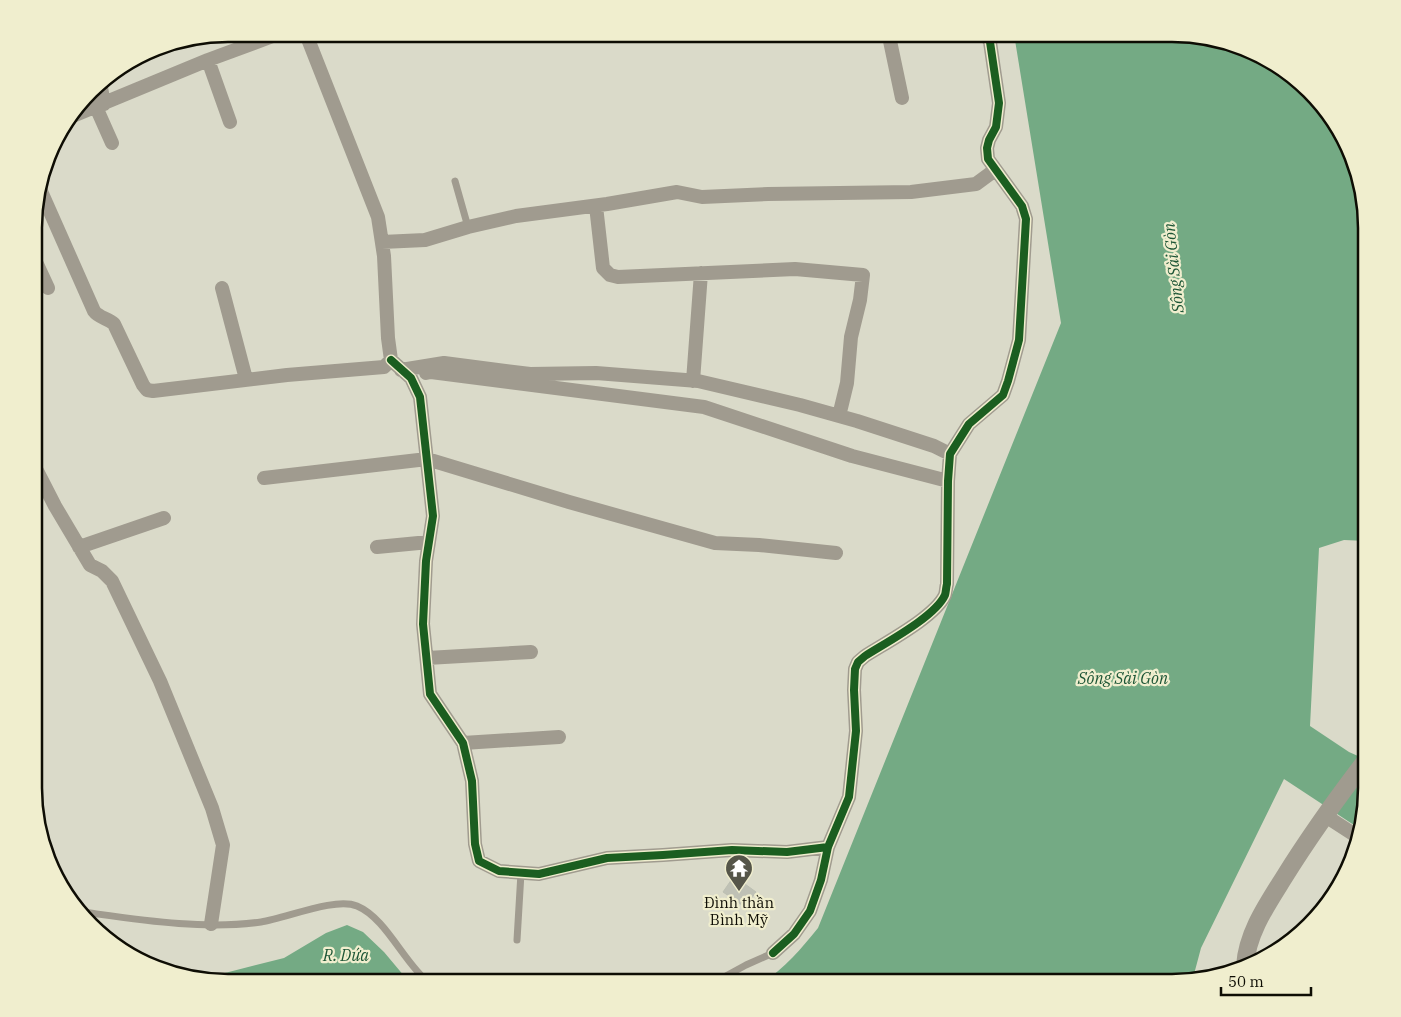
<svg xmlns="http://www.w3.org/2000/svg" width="1401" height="1017" font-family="'IBM Plex Serif',serif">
	<rect width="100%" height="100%" fill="#dadac9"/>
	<path fill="#74aa84" d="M1014 34H1185L1247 49 1291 74 1347 142 1351 157 1367 304V541L1344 540 1319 548 1310 726 1349 752 1367 760V801L1360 829 1284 779 1201 948 1193 978 1172 983H762C785 968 801 949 818 928L1061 323Z
		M35 711 41 729 42 825 51 858 35 813Z
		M347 925 363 932 384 952 410 983H216L195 978 221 974 284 958 326 933Z"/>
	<path fill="#bfc1b5" stroke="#bdc0b2" d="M734 876 756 892 745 907 723 892Z"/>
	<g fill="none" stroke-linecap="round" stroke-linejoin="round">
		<path stroke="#a09b8f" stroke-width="7" d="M455 181 468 227
			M83 912C141 920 203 930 261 922 287 918 335 897 357 906 386 918 404 963 429 983
			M517 940 521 873
			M713 983 746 965 773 953"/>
		<path stroke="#a09b8f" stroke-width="14" d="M887 34 890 41 902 98
			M208 60 230 122
			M100 82 104 104
			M96 107 112 143
			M75 115 208 60 278 34
			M40 189 94 311C99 318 108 318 114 324L143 385 147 390 153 391 287 375 384 367 391 360 388 338 384 256 378 217 306 34
			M596 206 603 268 610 275 618 277 795 269 863 275 860 300 851 337 847 383 839 416
			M382 242 425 240 468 227 516 216 607 204 677 192 702 197 768 194 911 192 976 184 995 170
			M35 260 48 288
			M222 288 246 379
			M391 360 411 378 420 397 433 516 426 561 423 624 430 694 463 743 472 781 475 844 479 861 499 871 539 874 607 858 663 855 732 850 787 852 828 847
			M401 370 444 363 530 374 596 373 698 381 800 405 857 421 934 446 950 454
			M426 373 431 372 704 407 852 456 948 481
			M693 381 701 273
			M35 467 55 506 90 565 102 571 112 581 160 681 212 808 223 845 211 924
			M264 478 427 459 569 502 715 543 759 545 836 553
			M79 547 164 518
			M377 547 429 542
			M427 658 531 652
			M463 743 559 737
			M1324 815 1358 837
			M773 953 794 934 810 911 821 880 828 847 849 797 856 731 854 690 855 669 858 662 865 656C885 643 935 617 945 595 946 592 946 587 947 584L948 481 950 454 969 424 1003 395 1008 381 1019 340 1026 219 1022 206 988 159 987 148 989 140 996 127 999 103 990 42 986 34"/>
		<path stroke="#a09b8f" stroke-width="18" d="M1245 966C1247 934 1266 906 1283 879 1309 837 1337 798 1367 759"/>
		<g stroke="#f0eece" stroke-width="11">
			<path id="cycleway" d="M391 360 411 378 420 397 433 516 426 561 423 624 430 694 463 743 472 781 475 844 479 861 499 871 539 874 607 858 663 855 732 850 787 852 828 847
				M773 953 794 934 810 911 821 880 828 847 849 797 856 731 854 690 855 669 858 662 865 656C885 643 935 617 945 595 946 592 946 587 947 584L948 481 950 454 969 424 1003 395 1008 381 1019 340 1026 219 1022 206 988 159 987 148 989 140 996 127 999 103 990 42 986 34"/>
		</g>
		<use href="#cycleway" stroke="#1b5e20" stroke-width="8"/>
	</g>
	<defs>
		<g id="temple-pin" transform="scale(1.4375)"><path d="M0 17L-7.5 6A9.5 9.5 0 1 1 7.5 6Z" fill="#555549" stroke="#f0eece"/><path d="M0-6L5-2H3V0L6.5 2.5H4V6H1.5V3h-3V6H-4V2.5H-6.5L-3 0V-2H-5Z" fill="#fff"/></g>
	</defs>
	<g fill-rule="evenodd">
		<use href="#temple-pin" x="739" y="868"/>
	</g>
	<g text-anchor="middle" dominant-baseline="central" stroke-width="4.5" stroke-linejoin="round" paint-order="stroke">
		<g font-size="15" fill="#0e0d04" stroke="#f0eece">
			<text x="739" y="902">Đình thần<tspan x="739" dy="17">Bình Mỹ</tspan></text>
		</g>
		<g font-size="16" font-style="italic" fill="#1c5535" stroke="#f0eece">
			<text transform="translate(1173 268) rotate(-96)">Sông Sài Gòn</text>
			<text x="1123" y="678">Sông Sài Gòn</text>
			<text x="346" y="955">R. Dứa</text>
		</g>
	</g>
	<path d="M0 0H1401V1017H0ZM228 42H1172A186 186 0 0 1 1358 228V788A186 186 0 0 1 1172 974H228A186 186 0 0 1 42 788V228A186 186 0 0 1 228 42Z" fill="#f0eece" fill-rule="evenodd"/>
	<path fill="none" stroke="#0e0d04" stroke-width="2.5" d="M228 42H1172A186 186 0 0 1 1358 228V788A186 186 0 0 1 1172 974H228A186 186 0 0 1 42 788V228A186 186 0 0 1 228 42Z"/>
	<path d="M1221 987v8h90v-8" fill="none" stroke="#0e0d04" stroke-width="2.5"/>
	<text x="1228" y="987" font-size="15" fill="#0e0d04" stroke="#f0eece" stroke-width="4" paint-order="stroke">50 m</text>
</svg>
